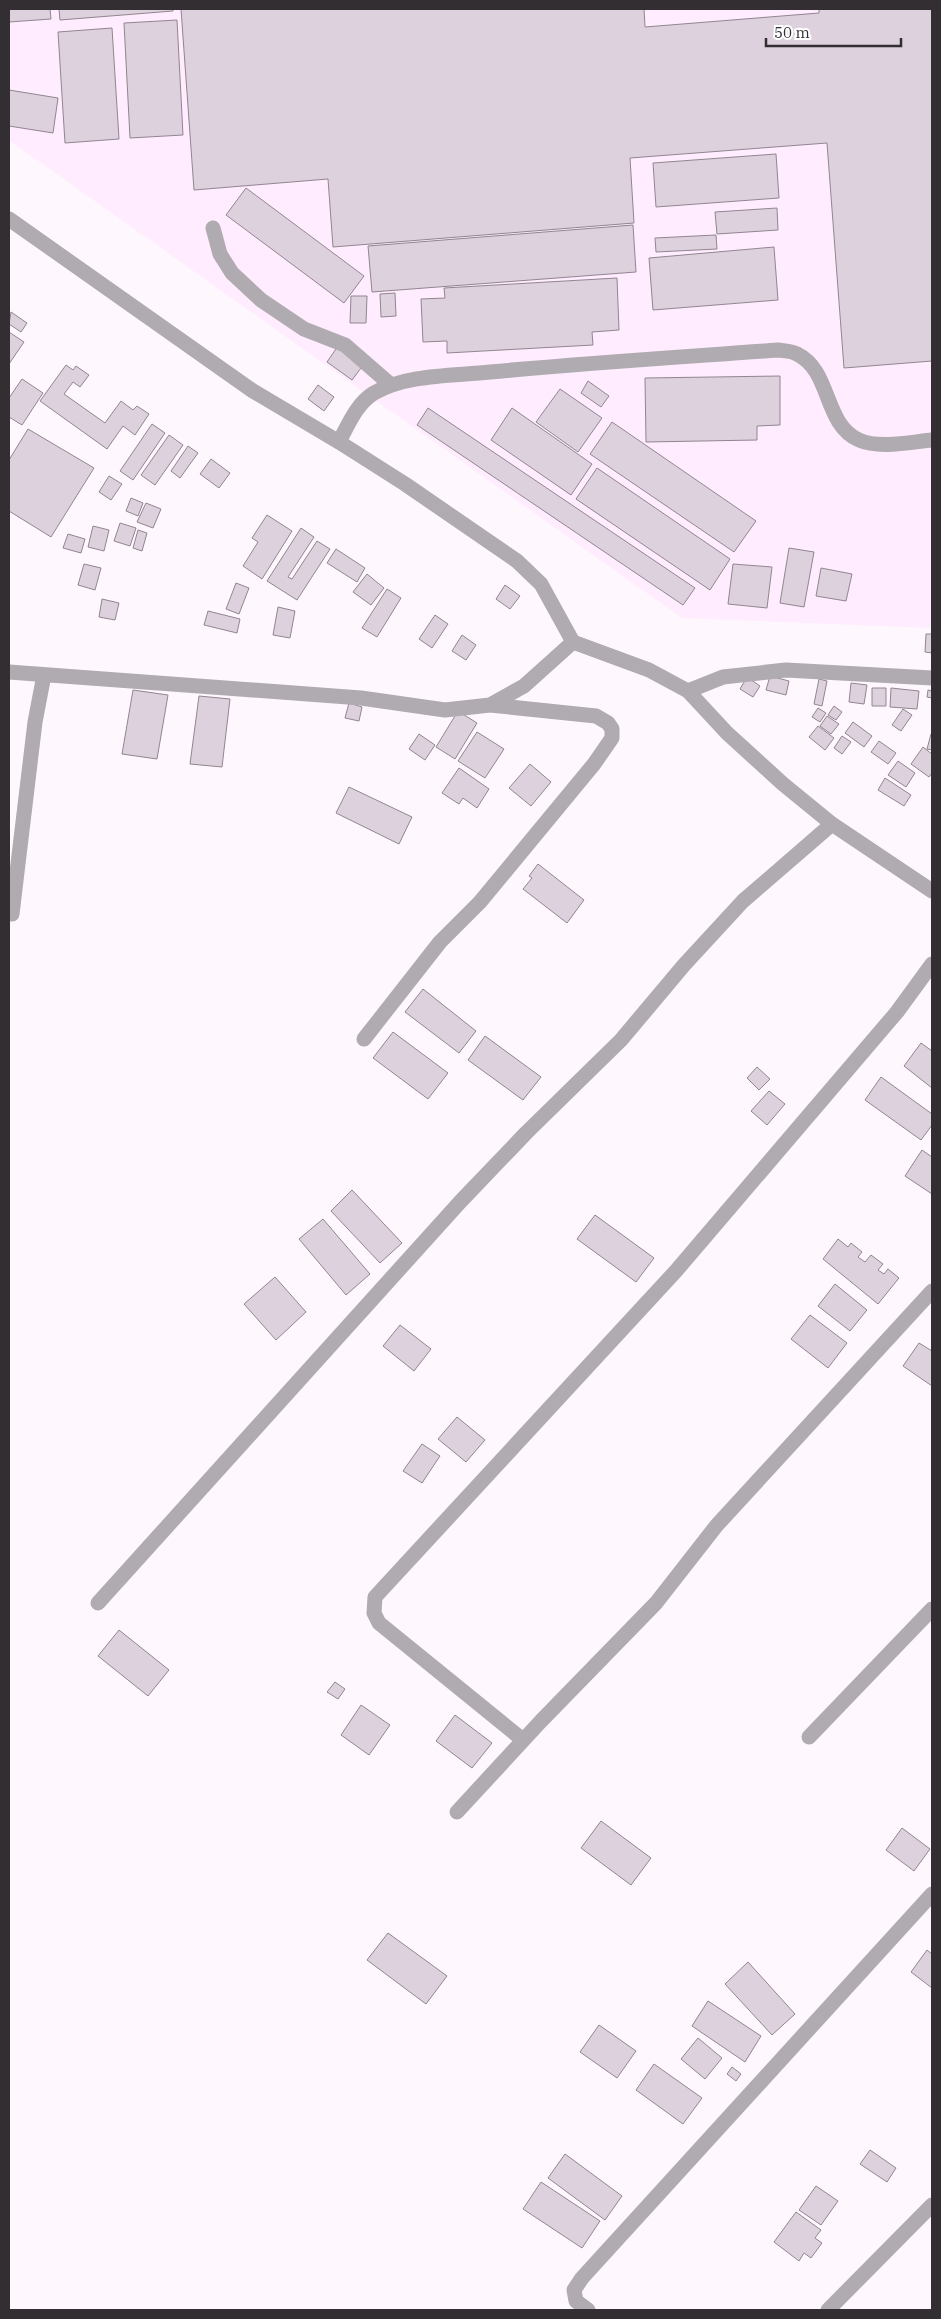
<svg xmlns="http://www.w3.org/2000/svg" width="941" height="2319" font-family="'IBM Plex Serif',serif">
	<rect width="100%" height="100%" fill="#fff7fe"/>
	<path fill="#ffecfe" d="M9 9H932V628L682 618 9 140Z"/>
	<path fill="#ddd1dd" stroke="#918690" d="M9 9H50L51 19 9 22Z
		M59 9H173V11L60 20Z
		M181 9H644L645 27 819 13V9H932V361L844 368 827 143 630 158 634 223 333 247 328 179 194 190Z
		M177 20 183 135 130 138 124 23Z
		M112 28 119 139 65 143 58 32Z
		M9 90 58 98 53 133 9 126Z
		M776 154 779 198 656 207 653 163Z
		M246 188 364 276 344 303 226 215Z
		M777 208 778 230 717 234 715 212Z
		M633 225 636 272 372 292 368 246Z
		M716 235 717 249 656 252 655 238Z
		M774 247 778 300 653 310 649 258Z
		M617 278 619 330 592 332 593 345 447 353V341L423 342 421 299 445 298 444 288Z
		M395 293 396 316 381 317 380 294Z
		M351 296H367L366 323H350Z
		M11 312 27 323 21 332 9 324Z
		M9 332 24 342 9 364Z
		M338 346 364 364 352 380 327 362Z
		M66 365 73 370 76 366 89 375 80 387 73 382 64 394 105 423 121 401 133 410 137 406 149 414 135 435 123 426 107 449 40 401Z
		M780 376V425L757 426V440L646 442 645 378Z
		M22 379 43 393 22 425 9 417V398Z
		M588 381 609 396 601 407 581 393Z
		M318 385 334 397 324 411 308 399Z
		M560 389 602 418 578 452 536 422Z
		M428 408 695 588 683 605 417 425Z
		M512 408 592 464 571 495 491 440Z
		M612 422 756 521 734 552 590 454Z
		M152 424 165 433 133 480 120 471Z
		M28 429 94 468 51 537 9 511V460Z
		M169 435 183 445 155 485 141 475Z
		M188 446 198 453 180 478 171 471Z
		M211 459 230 473 219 488 200 474Z
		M597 468 730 559 710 590 576 499Z
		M109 476 122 484 111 500 99 492Z
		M131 498 143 503 138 516 126 511Z
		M146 503 161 509 153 528 137 522Z
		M267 515 292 531 262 579 243 566 258 542 252 538Z
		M120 523 136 528 130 546 114 541Z
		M93 526 109 530 104 551 88 547Z
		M301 528 314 537 288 577 292 579 317 541 330 549 297 600 267 581Z
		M138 530 147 533 142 551 133 548Z
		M68 534 85 539 81 553 63 548Z
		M789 548 814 552 804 607 780 603Z
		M336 549 365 568 357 582 327 563Z
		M84 564 101 568 95 590 78 585Z
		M733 564 772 567 767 608 728 604Z
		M821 568 852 574 846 601 816 596Z
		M367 574 384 588 371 605 353 592Z
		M236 583 249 588 239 614 226 609Z
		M505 585 520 596 510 609 496 599Z
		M387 589 401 598 377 637 362 628Z
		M102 599 119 603 115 620 99 617Z
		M278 607 295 611 290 638 273 635Z
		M208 611 240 619 237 633 204 625Z
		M435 615 448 624 432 648 419 639Z
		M926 634H932V653L925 652Z
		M462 635 476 645 466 660 452 651Z
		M770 676 789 681 786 695 766 690Z
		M747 677 760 686 753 697 740 689Z
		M819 679 827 681 822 706 814 704Z
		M851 683 867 685 864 704 849 702Z
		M872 688H886V706H872Z
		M891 688 919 691 917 709 890 707Z
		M133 690 168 695 157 759 122 754Z
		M928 690 932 691V698L927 697Z
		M199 696 230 699 222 767 190 764Z
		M349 703 362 707 359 721 345 718Z
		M834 706 842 712 836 720 828 715Z
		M818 708 826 713 820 722 812 717Z
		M903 709 912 715 901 731 892 725Z
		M458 711 477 723 455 759 436 747Z
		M827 716 839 724 831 734 820 726Z
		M853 722 872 736 864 747 845 733Z
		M818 726 834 738 825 750 809 737Z
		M477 732 504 749 485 778 458 761Z
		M419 734 435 745 425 760 409 749Z
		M931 734H932V750L927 749Z
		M842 736 851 742 842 754 834 748Z
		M879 741 896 753 888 764 871 752Z
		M923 747 932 754V773L929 777 911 764Z
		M898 761 915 773 906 787 888 775Z
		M530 764 551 782 531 806 509 788Z
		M459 768 489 789 477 808 463 798 459 804 442 793Z
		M885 778 911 795 904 806 878 790Z
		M349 787 412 817 399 844 336 813Z
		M538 864 584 900 567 923 523 889 532 878 529 876Z
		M423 989 476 1031 459 1053 405 1012Z
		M393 1032 448 1073 428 1099 373 1058Z
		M485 1036 541 1077 523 1100 468 1060Z
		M921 1043 932 1051V1088L904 1066Z
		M757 1067 770 1079 759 1090 747 1078Z
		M881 1077 932 1114V1125L921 1140 865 1100Z
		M769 1091 785 1104 767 1125 751 1111Z
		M922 1150 932 1157V1194L905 1176Z
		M352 1190 402 1243 380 1263 331 1211Z
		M595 1215 654 1258 636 1282 577 1239Z
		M323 1219 370 1274 346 1295 299 1239Z
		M838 1239 848 1247 851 1243 862 1252 858 1257 865 1262 871 1255 883 1264 878 1270 884 1274 888 1269 899 1278 878 1304 823 1259Z
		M275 1277 306 1312 276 1340 244 1304Z
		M835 1284 867 1310 850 1331 818 1306Z
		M810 1315 847 1343 828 1368 791 1339Z
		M400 1325 431 1349 414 1371 383 1346Z
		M919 1343 932 1351V1386L903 1366Z
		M457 1417 485 1440 466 1462 438 1439Z
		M422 1444 440 1456 422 1483 403 1471Z
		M119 1630 169 1670 148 1696 98 1656Z
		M335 1682 345 1689 338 1699 327 1692Z
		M361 1705 390 1725 369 1755 341 1735Z
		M455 1715 492 1743 472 1768 436 1741Z
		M601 1821 651 1858 631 1885 581 1848Z
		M902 1828 930 1849 914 1871 886 1850Z
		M388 1933 447 1976 426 2004 367 1960Z
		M927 1950 932 1954V1988L911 1972Z
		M748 1962 795 2014 772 2035 725 1984Z
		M708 2001 761 2036 745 2062 692 2026Z
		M599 2025 636 2051 617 2078 580 2052Z
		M698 2038 722 2058 705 2079 681 2059Z
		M654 2064 702 2098 683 2124 636 2090Z
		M732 2067 741 2074 736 2081 727 2074Z
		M870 2150 896 2168 887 2182 860 2164Z
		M565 2154 622 2196 605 2220 548 2178Z
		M541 2182 600 2221 582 2248 523 2209Z
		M816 2186 838 2201 821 2225 799 2210Z
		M796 2212 821 2230 815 2238 822 2243 811 2258 804 2253 799 2261 774 2242Z"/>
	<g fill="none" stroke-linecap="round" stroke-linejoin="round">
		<path stroke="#b0abb0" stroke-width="15" d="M9 219 253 391 339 442 405 484 517 561 541 584 573 642
			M213 228 220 254 232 273 261 300 304 329 345 345 391 385
			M339 442C348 425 357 403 374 393 407 374 453 376 490 372 586 363 682 357 778 350 784 351 792 351 797 354 832 371 823 424 859 440 879 449 911 442 932 440
			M9 672 361 698 445 710 490 705 524 686 573 642 649 670 688 691 727 733 783 784 832 824 932 891
			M688 691 723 677 786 670 932 678
			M12 914 35 722 44 675
			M364 1039 440 942 480 902 594 764 612 738V729L608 723 596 716 490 705
			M98 1603 460 1202 526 1133 621 1040 684 965 743 901 832 824
			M809 1737 932 1609
			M523 1740 379 1623 374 1613 375 1597 675 1272 897 1012 932 964
			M457 1812 541 1721 656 1603 717 1525 932 1291
			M588 2310 576 2301 574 2290 582 2278 932 1894
			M828 2310 932 2205"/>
	</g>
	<rect width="941" height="2319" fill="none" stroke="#322e32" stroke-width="20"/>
	<path d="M766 38v8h135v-8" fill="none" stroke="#322e32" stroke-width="2.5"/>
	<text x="774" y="38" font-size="15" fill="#322e32" stroke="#ffffff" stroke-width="4" paint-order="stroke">50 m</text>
</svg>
